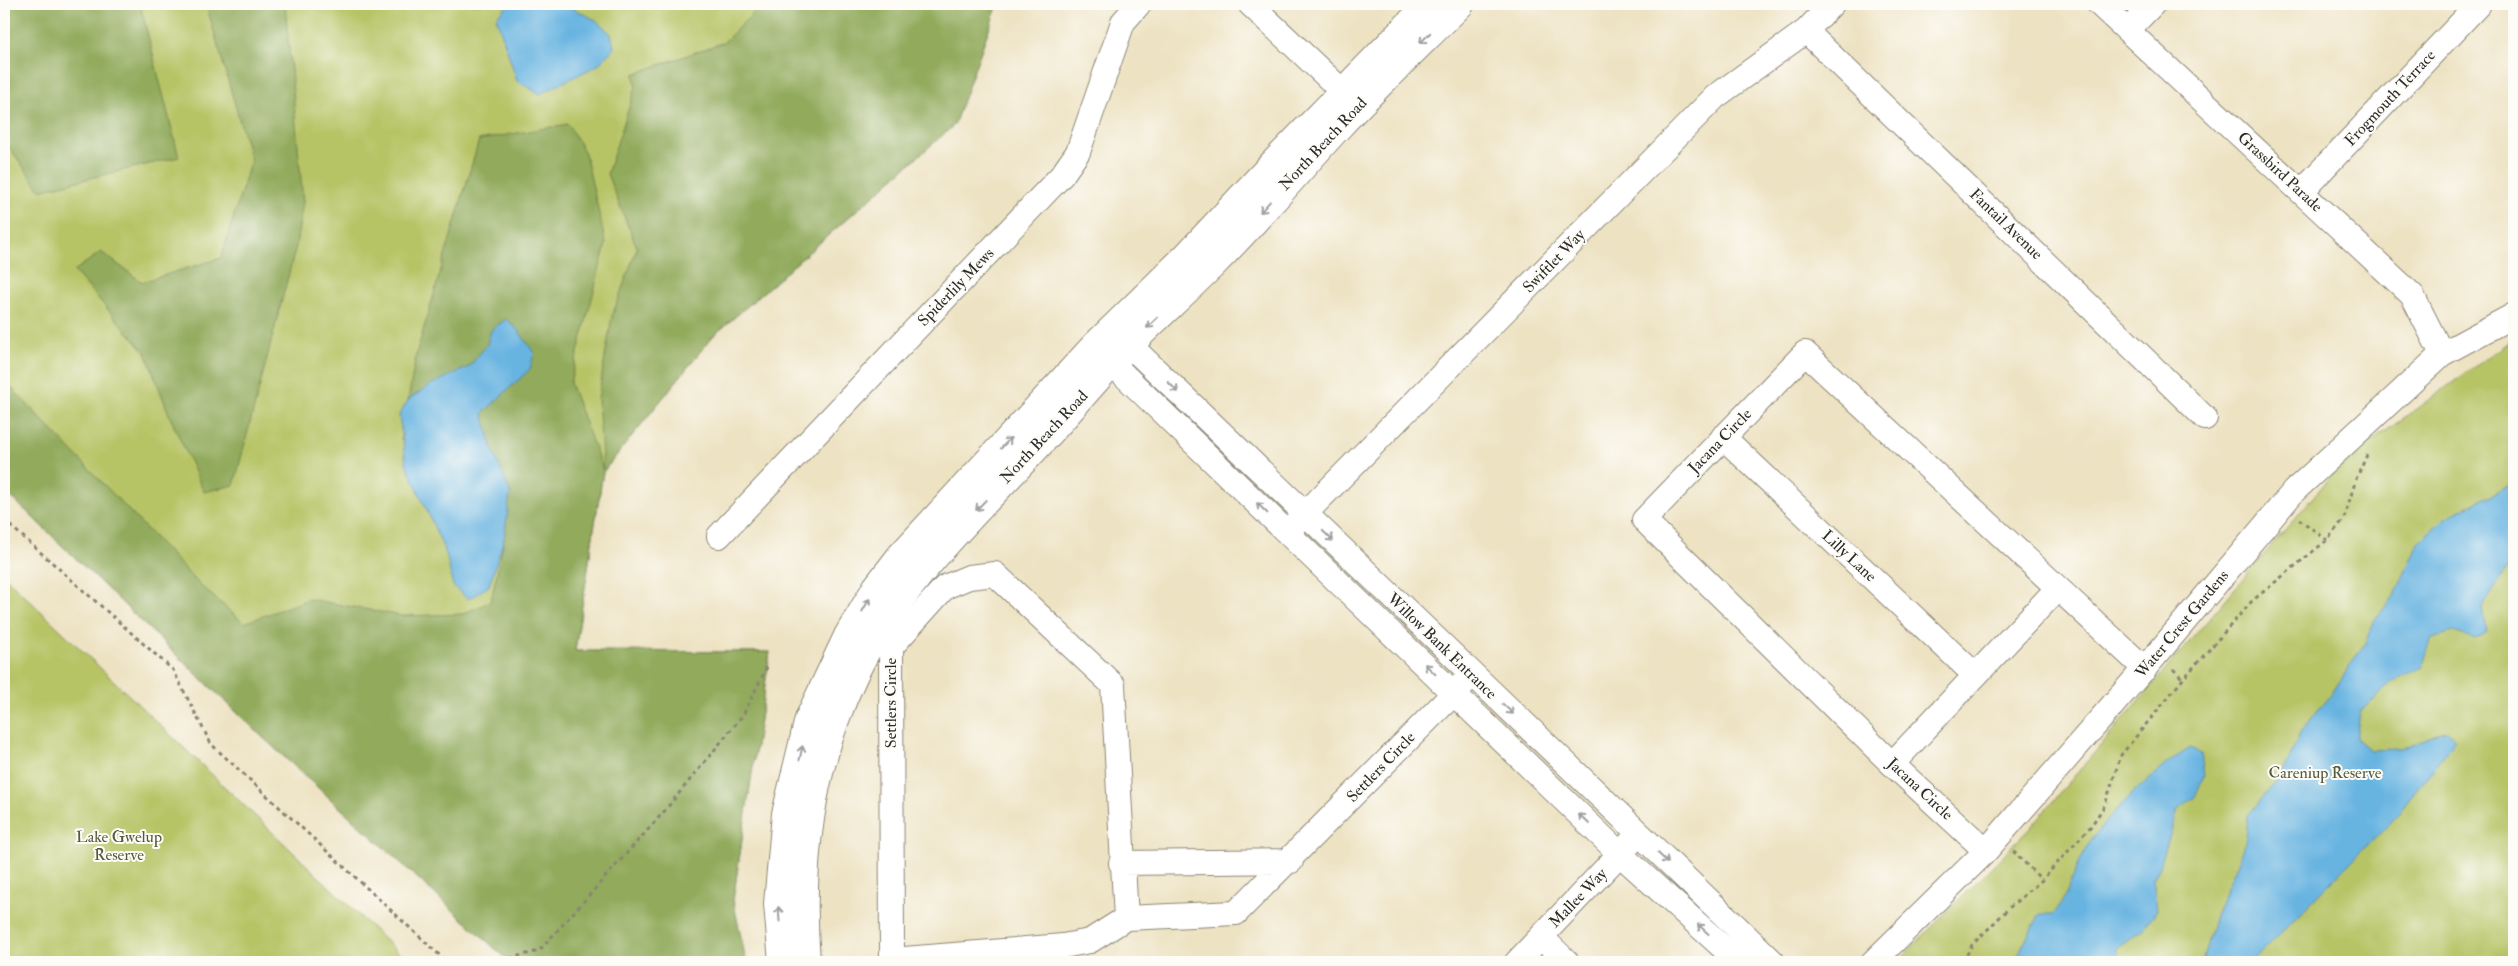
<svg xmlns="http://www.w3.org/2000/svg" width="2518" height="966" font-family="'IM FELL Double Pica',serif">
	<rect width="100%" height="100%" fill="#fdfcf7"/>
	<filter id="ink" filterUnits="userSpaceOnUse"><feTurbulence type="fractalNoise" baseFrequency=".02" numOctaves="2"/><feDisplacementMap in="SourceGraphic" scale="10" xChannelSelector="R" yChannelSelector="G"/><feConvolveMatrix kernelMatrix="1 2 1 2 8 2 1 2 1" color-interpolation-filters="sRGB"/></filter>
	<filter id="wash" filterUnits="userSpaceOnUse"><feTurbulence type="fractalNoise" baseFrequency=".0096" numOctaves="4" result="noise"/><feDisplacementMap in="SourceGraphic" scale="20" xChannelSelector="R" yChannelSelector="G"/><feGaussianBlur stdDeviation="1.12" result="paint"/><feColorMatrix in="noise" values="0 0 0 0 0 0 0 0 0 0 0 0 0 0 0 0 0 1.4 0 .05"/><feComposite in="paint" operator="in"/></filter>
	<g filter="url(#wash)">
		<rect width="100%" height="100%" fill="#ede2c2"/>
		<path fill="#b7c466" stroke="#717848" d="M4 4H998L954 125 712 337 603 472 575 651 770 652 733 900 746 962H510L270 744 4 490Z
			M2514 338V962H1897L2031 827 2343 462Z
			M4 576 408 962H4Z"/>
		<path fill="#91aa5b" stroke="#5e6a43" d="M4 4H140L179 157 40 190 4 140Z
			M206 4H285L303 202 296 246 234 485 204 492 170 417 146 353 74 271 101 252 142 282 221 258 251 160Z
			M762 4H998L954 125 712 337 603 472 575 651 770 652 733 900 746 962H510L270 744 4 490V380L202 587 244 623 309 599 402 616 463 614 491 601 504 539 474 468 401 440 416 355 479 140 568 124 585 153 606 244 570 383 603 470 598 399 612 316 637 248 607 174 636 86 634 74 724 42Z"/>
		<path fill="#67b4e1" stroke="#497086" d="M509 4H564L596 20 611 34 614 48 598 65 540 94 517 81 496 17Z
			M506 319 518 330 534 353 530 369 483 413 492 448 510 493 504 539 489 586 468 599 453 586 446 554 406 463 399 415 409 399 432 384 469 367 487 345 491 330Z
			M2514 483V558L2482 607 2486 633 2476 639 2453 632 2432 638 2422 667 2392 682 2360 712 2356 738 2370 750 2400 749 2447 730 2455 740 2398 814 2252 962H2202L2215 915 2237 865 2246 838 2248 815 2282 775 2300 733 2334 690 2365 643 2375 619 2395 595 2418 543 2443 519Z
			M2191 748 2201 754 2204 775 2195 797 2178 810 2160 866 2153 879 2157 910 2142 930 2116 948 2119 962H2015L2023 944 2040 914H2053C2064 906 2077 863 2087 847 2105 817 2160 764 2191 748Z"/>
	</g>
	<g filter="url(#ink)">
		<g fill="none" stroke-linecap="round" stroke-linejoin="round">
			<g stroke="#8c8676" stroke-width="26">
				<path id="minor" d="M1250 4 1357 105
					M2099 4 2412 295 2442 354
					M2128 30 2153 4
					M1806 31 2205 418
					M2302 191 2479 4
					M1116 332 1773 962
					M1099 351 1620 854 1739 962
					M1723 437 1975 675
					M1294 525 1715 97 1806 31 1832 4
					M719 536 1062 175 1078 152 1123 22 1139 4
					M995 574 1113 685 1126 918 1090 941 1063 946 892 960 891 647 945 587 969 577Z
					M1892 764 2057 589
					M1986 851 1892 764 1644 520 1805 353 2145 669
					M1121 863 1291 861
					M1126 918 1236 913 1465 682
					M1541 937 1567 962
					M1517 962 1631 842
					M1873 962 1986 851 2157 654 2294 491 2442 354 2514 315"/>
			</g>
			<g stroke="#8c8676" stroke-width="30">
				<path id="major" d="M783 962 778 904 786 814 809 719 848 636 877 587 901 556 1094 347 1186 257 1272 165 1429 4
					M806 962C798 861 810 767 854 674 895 590 963 525 1026 458 1057 426 1085 391 1115 359 1147 326 1182 295 1215 262 1257 220 1296 173 1337 128 1376 86 1419 45 1460 4"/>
			</g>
			<path stroke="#8c8676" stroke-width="3" stroke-dasharray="4 4" stroke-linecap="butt" d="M2299 519 2327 540
				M4 520 173 670 211 744 447 962
				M2173 669 2183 679
				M2013 851 2042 880
				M494 962 539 951 662 814 743 715 767 667
				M1963 962 1972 945 2010 907 2042 880 2091 826 2105 805 2121 755 2183 679 2252 601 2327 540 2344 519 2356 479 2367 455"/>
			<use href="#minor" stroke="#fff" stroke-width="24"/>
			<use href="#major" stroke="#fff" stroke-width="28"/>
		</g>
		<defs><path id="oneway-shaft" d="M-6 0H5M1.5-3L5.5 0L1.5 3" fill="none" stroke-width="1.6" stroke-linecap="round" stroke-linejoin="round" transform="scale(1.25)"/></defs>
		<g stroke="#a0a0a0">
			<use href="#oneway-shaft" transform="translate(1425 38) rotate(135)"/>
			<use href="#oneway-shaft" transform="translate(1265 207) rotate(132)"/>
			<use href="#oneway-shaft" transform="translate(1152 323) rotate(136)"/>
			<use href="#oneway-shaft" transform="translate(1173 387) rotate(44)"/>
			<use href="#oneway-shaft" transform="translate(1006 443) rotate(-47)"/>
			<use href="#oneway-shaft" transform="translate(981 505) rotate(134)"/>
			<use href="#oneway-shaft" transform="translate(1262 508) rotate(-136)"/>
			<use href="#oneway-shaft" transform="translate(1328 536) rotate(44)"/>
			<use href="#oneway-shaft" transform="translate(866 605) rotate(-60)"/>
			<use href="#oneway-shaft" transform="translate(1430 669) rotate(-136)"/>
			<use href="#oneway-shaft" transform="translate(1508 709) rotate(44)"/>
			<use href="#oneway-shaft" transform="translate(801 753) rotate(-78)"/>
			<use href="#oneway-shaft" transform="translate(1584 819) rotate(-136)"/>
			<use href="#oneway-shaft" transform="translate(1663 858) rotate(44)"/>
			<use href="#oneway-shaft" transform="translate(779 914) rotate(-94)"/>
			<use href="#oneway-shaft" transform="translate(1703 929) rotate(-138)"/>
		</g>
	</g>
	<g text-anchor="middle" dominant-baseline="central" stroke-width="4" stroke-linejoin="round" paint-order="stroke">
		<g font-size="16" fill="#2b2b2b" stroke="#fdfcf7">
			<text transform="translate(2390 98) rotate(-47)">Frogmouth Terrace</text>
			<text transform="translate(1323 144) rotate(-47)">North Beach Road</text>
			<text transform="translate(2280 172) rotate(43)">Grassbird Parade</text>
			<text transform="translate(2006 224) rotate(44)">Fantail Avenue</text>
			<text transform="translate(1554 261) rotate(-46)">Swiftlet Way</text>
			<text transform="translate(956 287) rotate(-46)">Spiderlily Mews</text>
			<text transform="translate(1044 437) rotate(-47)">North Beach Road</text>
			<text transform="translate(1720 441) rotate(-46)">Jacana Circle</text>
			<text transform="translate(1849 556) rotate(43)">Lilly Lane</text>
			<text transform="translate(2182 624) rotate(-50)">Water Crest Gardens</text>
			<text transform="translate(1442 646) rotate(44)">Willow Bank Entrance</text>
			<text transform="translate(891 703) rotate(-90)">Settlers Circle</text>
			<text transform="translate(1381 767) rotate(-46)">Settlers Circle</text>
			<text transform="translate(1920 789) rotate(43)">Jacana Circle</text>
			<text transform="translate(1578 898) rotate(-46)">Mallee Way</text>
		</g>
		<g font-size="16" fill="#55593d" stroke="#fdfcf7">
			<text x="2325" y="773">Careniup Reserve</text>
			<text x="119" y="837">Lake Gwelup<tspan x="119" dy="18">Reserve</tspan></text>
		</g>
	</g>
	<rect width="2518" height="966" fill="none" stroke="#fdfcf7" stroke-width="20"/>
</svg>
